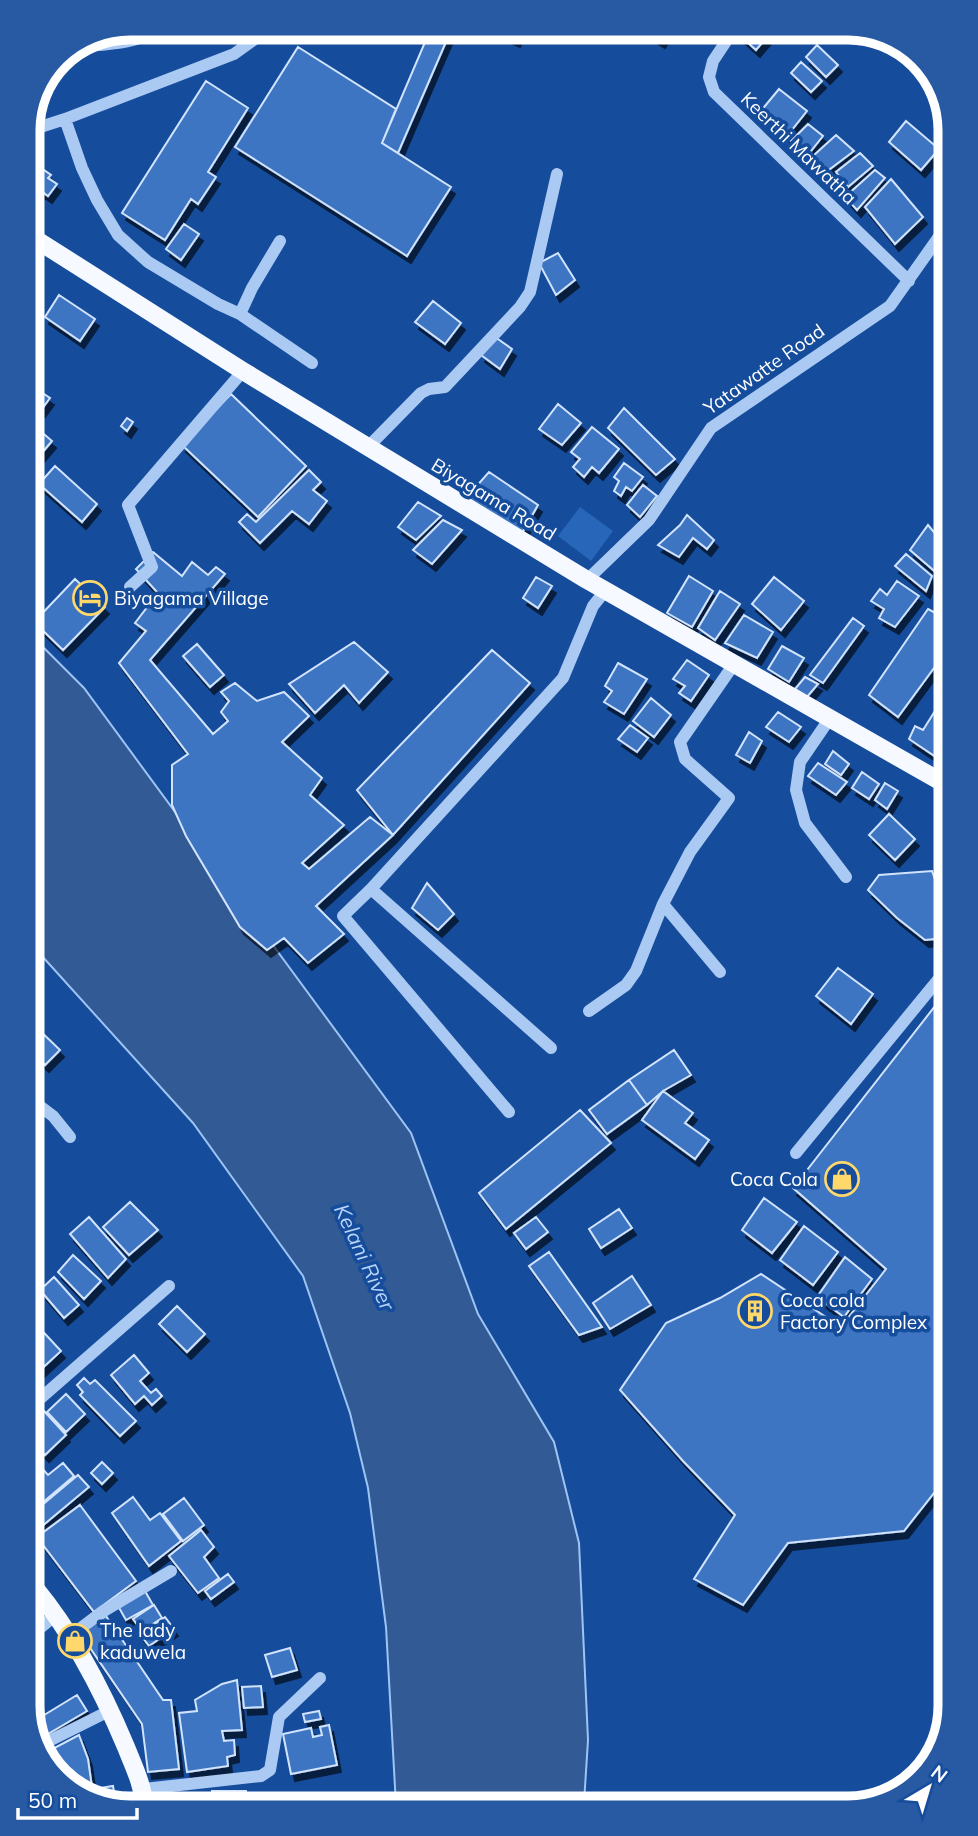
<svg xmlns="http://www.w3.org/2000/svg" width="978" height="1836" font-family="Mulish,sans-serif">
	<defs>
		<filter id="shadow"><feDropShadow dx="4" dy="7" stdDeviation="0" flood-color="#0009"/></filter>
	</defs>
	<rect width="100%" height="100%" fill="#154c9b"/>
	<path fill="#2866b9" d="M580 507 613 531 591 561 558 536Z"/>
	<path fill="#325a94" stroke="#9dc4f5" stroke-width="2" d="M31 635 84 688 411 1133 478 1314 554 1442 579 1543 588 1740 584 1803 396 1805 386 1627 368 1488 350 1413 303 1276 193 1123 32 945Z"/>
	<path fill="#3d75c2" stroke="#d2e4fd" stroke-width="2" filter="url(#shadow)" d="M431 28H452L398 153 382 143Z
		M489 28H521L516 40Z
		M640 28H669L661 41Z
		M740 28H758L767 37 756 50 736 32Z
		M817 45 838 65 826 77 806 57Z
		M298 47 396 109 382 143 451 187 407 256 235 147Z
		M801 62 822 81 811 92 791 73Z
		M206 81 248 108 208 172 216 177 198 204 191 199 165 240 122 213Z
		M779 89 807 111 787 136 760 112Z
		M906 121 939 149 921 170 889 142Z
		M808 124 823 136 807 156 791 141Z
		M836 135 854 151 826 172 813 156Z
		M860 153 873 166 848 187 836 172Z
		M34 163 51 175 48 178 57 184 48 196 41 191 37 197 29 191 28 164 31 167Z
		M875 170 885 178 857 210 845 197Z
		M891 179 923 217 895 244 865 207Z
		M184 224 199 234 181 260 166 249Z
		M558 253 575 280 556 295 539 263Z
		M59 295 95 319 80 341 45 317Z
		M433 301 461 323 445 344 415 322Z
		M495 337 512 349 500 369 481 355Z
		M29 384 50 398 41 410 30 402Z
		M231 394 306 466 258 517 182 445Z
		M558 404 581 423 562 445 539 429Z
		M624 408 675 459 656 475 608 428Z
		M127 418 133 422 127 431 121 426Z
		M30 422 52 441 30 467Z
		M592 427 619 449 599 473 592 467 584 477 573 467 580 459 571 452Z
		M624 463 643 477 632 491 626 487 621 496 614 491 619 481 614 477Z
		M55 466 97 504 82 522 39 484Z
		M309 470 321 482 313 490 327 501 309 524 292 511 260 543 239 522 247 514 256 522Z
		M489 472 538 505 522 533 466 498Z
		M643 485 657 496 640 517 627 505Z
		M418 502 441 516 416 540 398 527Z
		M687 515 714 540 707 549 693 538 679 557 658 545 680 525Z
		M443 520 462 530 432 564 413 550Z
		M928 525 944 544V568L939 575 910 550Z
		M153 552 182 576 192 562 208 575 216 567 225 574 150 660 213 734 228 721 221 712 229 701 221 692 235 683 257 701 284 692 309 716 282 742 322 778 310 795 344 825 302 863 309 869 370 817 393 835 316 906 344 934 308 963 284 938 267 950 240 927 186 836 172 805V765L188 754 119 663 146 631 135 623 158 593 136 569Z
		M906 554 932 576 926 591 895 566Z
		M689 576 713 591 692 627 667 613Z
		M536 577 552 586 538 608 523 598Z
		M774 577 804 601 781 630 752 604Z
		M75 579 105 607 63 650 34 622Z
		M897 581 919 596 895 627 879 618 884 609 871 601 880 589 887 595Z
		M720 591 740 604 715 640 698 628Z
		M928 609 945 618V653L898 717 869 695Z
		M744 615 773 632 757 658 725 643Z
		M853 618 864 626 823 683 810 675Z
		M354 642 388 672 359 703 344 685 315 713 289 684Z
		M197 644 224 675 210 687 183 656Z
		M782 646 804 658 789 682 768 669Z
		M492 650 530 683 393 835 357 790Z
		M687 660 709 675 691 701 679 693 685 686 673 679Z
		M618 663 647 679 624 714 604 702 612 691 605 686Z
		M805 677 818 684 807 697 795 689Z
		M651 698 671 715 654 737 633 721Z
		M935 711 945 719V731L939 742 944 743 936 757 909 739 915 726 923 730Z
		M778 712 801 727 789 742 766 727Z
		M630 725 648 738 637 752 618 739Z
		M749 732 762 741 750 763 736 755Z
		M833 751 849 764 841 775 825 764Z
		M818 763 847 782 836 795 808 776Z
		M862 772 879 784 869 799 852 788Z
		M885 783 898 791 887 809 875 800Z
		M943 802 946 803V839L935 815Z
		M889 814 915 839 895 860 869 835Z
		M932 871 946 910V938L925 940 897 918 868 890 879 875Z
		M427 883 454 914 438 930 412 908Z
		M838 968 873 994 851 1024 816 996Z
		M946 992 949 1474 904 1531 788 1543 743 1605 694 1579 735 1515 683 1461 620 1390 666 1323 720 1298 761 1274 841 1327 886 1269 793 1188Z
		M35 1026 60 1050 45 1065 33 1054V1029Z
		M674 1050 691 1075 663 1091 647 1105 629 1080Z
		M629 1080 647 1105 607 1134 589 1110Z
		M663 1091 693 1113 685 1123 709 1140 695 1159 642 1120Z
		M580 1110 611 1143 506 1229 479 1193Z
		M764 1198 797 1222 772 1253 742 1230Z
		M130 1202 158 1230 129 1255 103 1227Z
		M619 1209 632 1228 601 1248 589 1229Z
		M89 1217 126 1259 108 1278 70 1234Z
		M536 1217 548 1232 526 1249 514 1233Z
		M804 1226 838 1252 813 1285 780 1260Z
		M549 1252 602 1327 579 1335 529 1266Z
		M73 1255 101 1281 84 1299 58 1272Z
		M845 1257 872 1279 844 1317 817 1297Z
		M632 1276 651 1305 610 1329 593 1303Z
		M54 1277 79 1305 64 1318 40 1290Z
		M177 1306 205 1334 187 1352 159 1324Z
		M34 1322 61 1351 37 1373 34 1370Z
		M134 1355 149 1373 140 1381 151 1393 156 1389 162 1396 152 1405 144 1396 135 1404 111 1375Z
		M84 1378 90 1384 95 1380 136 1421 120 1436 80 1395 83 1392 77 1385Z
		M66 1394 85 1414 66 1432 47 1412Z
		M44 1411 66 1435 45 1455 34 1444V1419Z
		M102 1462 113 1473 102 1484 91 1473Z
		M63 1463 74 1476 35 1509V1469L39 1465 48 1475Z
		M78 1475 89 1487 35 1532V1511Z
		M133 1497 150 1520 160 1513 181 1541 149 1566 112 1513Z
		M184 1498 204 1525 183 1541 163 1514Z
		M80 1505 136 1581 94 1612 37 1537Z
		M201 1530 214 1547 204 1557 219 1578 198 1593 169 1556Z
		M228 1574 234 1582 211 1599 205 1591Z
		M145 1591 153 1605 126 1620 118 1606Z
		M154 1605 162 1618 142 1631 133 1619Z
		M106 1616 163 1700H171L179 1769 148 1772 142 1724 80 1633Z
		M165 1617 174 1629 149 1646 140 1634Z
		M290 1648 297 1670 272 1677 265 1655Z
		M237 1680 242 1730 222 1731 224 1741 234 1740 235 1755 227 1757 228 1766 187 1772 179 1713 197 1711 195 1700 222 1684Z
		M261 1686 263 1707 244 1708 242 1687Z
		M77 1695 87 1711 36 1741V1720Z
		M319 1711 321 1719 305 1722 303 1714Z
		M329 1725 337 1765 291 1774 283 1734 311 1728 313 1737 322 1735 320 1727Z
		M79 1735 88 1759 92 1787 72 1788 60 1775V1774L66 1773 65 1765 56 1769 43 1754Z
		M113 1786 115 1798 101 1800 96 1798 94 1789Z
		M212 1791H246V1807H212Z
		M266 1802 279 1803V1806H266Z"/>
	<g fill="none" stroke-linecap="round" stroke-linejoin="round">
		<path stroke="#aac9f3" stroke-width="12" d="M735 28 713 61 709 77 714 92 909 281
			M86 46C112 44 138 43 161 28
			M65 119 82 168 97 200 118 235 148 262 218 304 240 314 252 288 280 241
			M28 131 65 119 234 54 270 28
			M240 314 312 363
			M941 334 943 335
			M368 447 421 393 429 389 445 387 520 307 530 292 557 174
			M587 580 649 520 711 428 890 306 943 231
			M130 587 152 567 128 505 243 371
			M830 718 800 762 796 790 805 823 846 877
			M374 886 343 916 509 1112
			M663 904 720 972
			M589 1011 626 985 636 971 663 904 690 852 729 798 685 759 680 742 734 664
			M551 1048 371 889 563 678 593 606 605 591
			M33 1106 37 1104 53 1116 70 1137
			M796 1153 946 970
			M34 1404 169 1286
			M35 1632 57 1614
			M69 1637 102 1612 171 1571
			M37 1747 111 1710
			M144 1789 261 1776 270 1770 279 1717 320 1678"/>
		<path stroke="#f6f9ff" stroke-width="18" d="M29 235 243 371 587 580 945 784
			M35 1588C73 1634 103 1692 126 1747 134 1767 143 1785 145 1808"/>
	</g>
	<defs>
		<g id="hotel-ring" transform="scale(1.75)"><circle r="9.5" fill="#154c9b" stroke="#ffd86c" stroke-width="1.5"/><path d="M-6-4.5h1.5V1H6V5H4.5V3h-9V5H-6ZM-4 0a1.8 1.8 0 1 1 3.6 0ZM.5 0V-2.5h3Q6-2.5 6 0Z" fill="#ffd86c"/></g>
		<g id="shop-ring" transform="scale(1.75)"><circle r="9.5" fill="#154c9b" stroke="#ffd86c" stroke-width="1.5"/><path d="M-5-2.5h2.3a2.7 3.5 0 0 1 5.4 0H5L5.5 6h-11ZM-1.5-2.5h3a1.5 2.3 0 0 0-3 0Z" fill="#ffd86c"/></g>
		<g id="building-ring" transform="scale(1.75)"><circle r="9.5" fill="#154c9b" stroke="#ffd86c" stroke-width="1.5"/><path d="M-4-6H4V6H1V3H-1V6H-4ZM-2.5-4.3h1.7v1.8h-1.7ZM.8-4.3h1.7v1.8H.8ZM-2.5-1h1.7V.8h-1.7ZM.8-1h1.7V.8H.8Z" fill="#ffd86c"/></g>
	</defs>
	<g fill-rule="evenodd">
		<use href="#hotel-ring" x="90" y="598"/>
		<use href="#shop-ring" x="842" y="1179"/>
		<use href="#building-ring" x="755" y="1311"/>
		<use href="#shop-ring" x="75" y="1641"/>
	</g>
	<g text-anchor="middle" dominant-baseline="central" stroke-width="7" stroke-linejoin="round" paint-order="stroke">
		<g font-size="19" fill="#fff" stroke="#154c9b">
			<text transform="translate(799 148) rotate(44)">Keerthi Mawatha</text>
			<text transform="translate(764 369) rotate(-35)">Yatawatte Road</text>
			<text transform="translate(494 499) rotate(31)">Biyagama Road</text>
		</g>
		<g font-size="19" fill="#fff" stroke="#154c9b" text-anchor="start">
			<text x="114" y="598">Biyagama Village</text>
			<text x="818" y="1179" text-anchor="end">Coca Cola</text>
			<text x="780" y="1300">Coca cola<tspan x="780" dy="22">Factory Complex</tspan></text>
			<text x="100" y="1630">The lady<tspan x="100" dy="22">kaduwela</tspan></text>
		</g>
		<g font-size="21" font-style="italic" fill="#b7d3f9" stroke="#154c9b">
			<text transform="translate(365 1257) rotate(65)">Kelani River</text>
		</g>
	</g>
	<path d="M0 0H978V1836H0ZM130 40H848A90 90 0 0 1 938 130V1706A90 90 0 0 1 848 1796H130A90 90 0 0 1 40 1706V130A90 90 0 0 1 130 40Z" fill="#285aa3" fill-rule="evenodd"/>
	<path fill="none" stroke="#fff" stroke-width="9" d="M130 40H848A90 90 0 0 1 938 130V1706A90 90 0 0 1 848 1796H130A90 90 0 0 1 40 1706V130A90 90 0 0 1 130 40Z"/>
	<g transform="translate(929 1787) rotate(38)" stroke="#154c9b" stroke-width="5" paint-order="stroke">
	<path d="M0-5L12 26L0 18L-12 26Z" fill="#ffffff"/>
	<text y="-10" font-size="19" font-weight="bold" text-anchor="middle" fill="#ffffff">N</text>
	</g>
	<path d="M18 1808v10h119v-10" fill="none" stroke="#ffffff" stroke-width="3.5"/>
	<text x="28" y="1808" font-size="21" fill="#ffffff" stroke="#154c9b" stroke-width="5" paint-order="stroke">50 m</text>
</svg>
